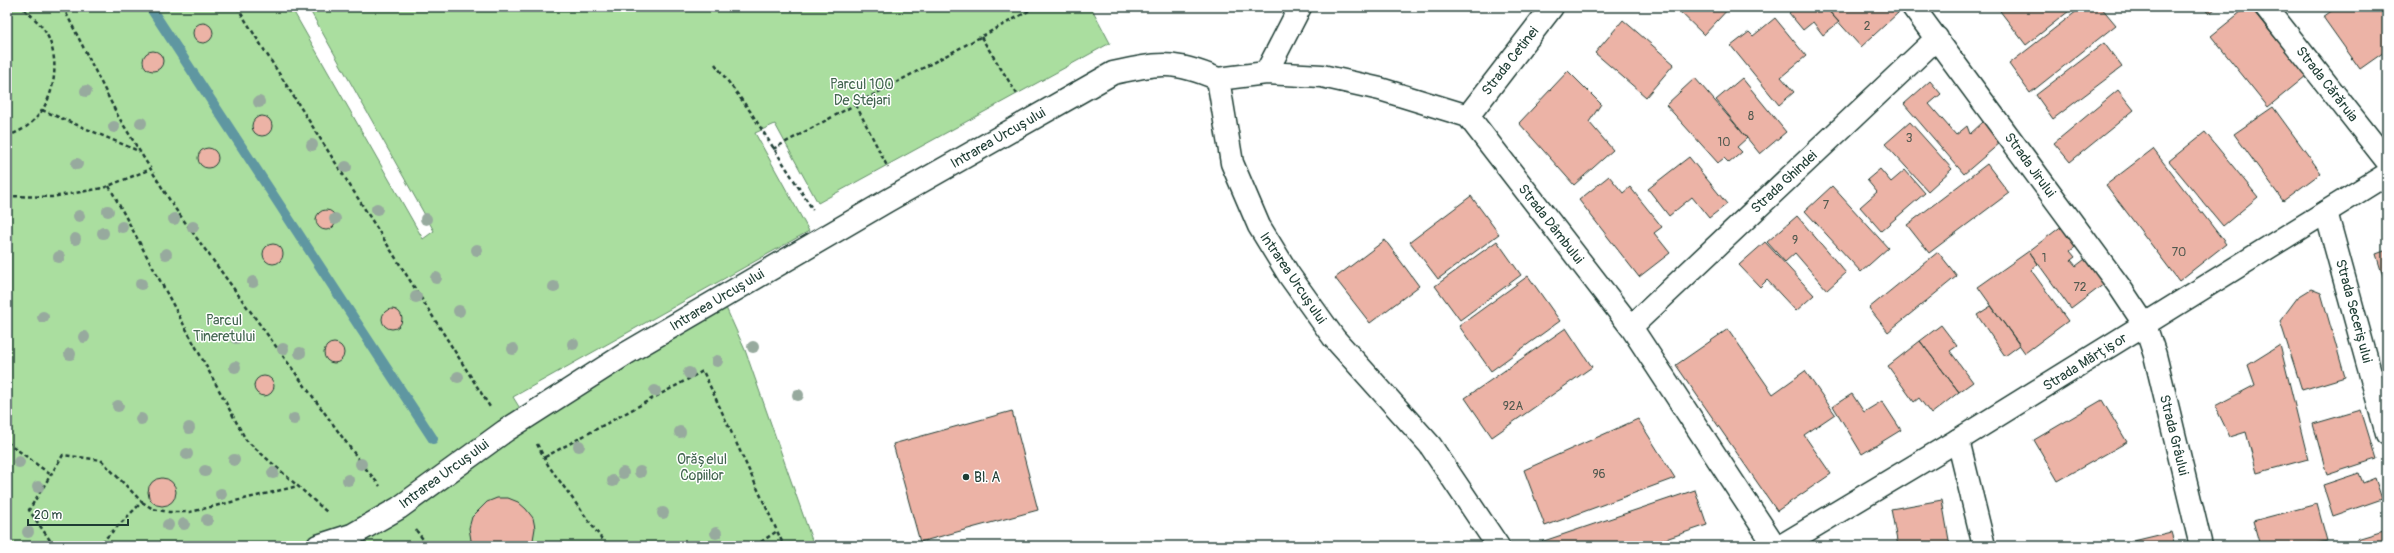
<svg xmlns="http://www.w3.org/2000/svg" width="2394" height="553" font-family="Pangolin,sans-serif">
	<rect width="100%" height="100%" fill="#fff"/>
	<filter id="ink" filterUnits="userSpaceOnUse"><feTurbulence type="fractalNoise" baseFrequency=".025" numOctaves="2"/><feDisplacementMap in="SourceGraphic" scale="8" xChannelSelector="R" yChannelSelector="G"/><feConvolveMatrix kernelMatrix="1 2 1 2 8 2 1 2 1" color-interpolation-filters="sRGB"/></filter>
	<g filter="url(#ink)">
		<path fill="#aade9f" stroke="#648e6a" d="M7 7H291L423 239 434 231 308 7H1091L1110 43 818 203 775 124 755 133 809 231 513 397 521 410 719 292 745 350 814 546H7Z"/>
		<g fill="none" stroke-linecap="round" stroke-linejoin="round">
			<path stroke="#5f97a1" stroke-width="10" d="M150 7 433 439"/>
		</g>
		<path fill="#ecb3a6" stroke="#1f3d34" d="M1675 7H1730L1704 35Z
			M1795 7H1825L1839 22 1823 35 1813 22 1803 30 1789 13Z
			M1825 7H1892L1898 13 1861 47Z
			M2005 7H2066L2069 11 2026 45 2000 11Z
			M2082 7H2101L2116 25 2030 93 2009 64Z
			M2203 7H2217L2209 14Z
			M2247 7H2250L2306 76 2268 107 2211 36Z
			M2337 7H2384L2387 11V50L2360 69 2323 17Z
			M1775 18 1806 56 1781 77 1794 92 1779 105 1731 46 1749 32 1753 36Z
			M1623 20 1674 64 1646 97 1595 53Z
			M193 33a10 10 0 1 1 20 0a10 10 0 1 1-20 0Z
			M2104 43 2122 67 2053 119 2036 95Z
			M143 61a10 10 0 1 1 20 0a10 10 0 1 1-20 0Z
			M1568 71 1601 104 1589 122 1613 150 1574 185 1519 123Z
			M1695 78 1747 138 1737 147 1742 152 1729 163 1724 158 1718 163 1666 105Z
			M1742 78 1786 132 1760 154 1716 100Z
			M1930 81 1941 94 1929 104 1956 135 1967 126 1970 134 1983 122 2000 143 1964 174 1904 104Z
			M2118 90 2134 110 2070 162 2054 143Z
			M2273 107 2321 173 2283 201 2234 134Z
			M252 126a10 10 0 1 1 20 0a10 10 0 1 1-20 0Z
			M1910 122 1952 169 1928 191 1885 144Z
			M2205 132 2258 197 2223 226 2169 161Z
			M198 158a10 10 0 1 1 20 0a10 10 0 1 1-20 0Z
			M2153 149 2226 244 2179 281 2106 185Z
			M1689 157 1727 204 1709 218 1692 197 1669 216 1648 189Z
			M1987 164 2009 193 1929 253 1907 225Z
			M1880 169 1891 182 1905 170 1925 193 1881 231 1860 207 1877 192 1867 180Z
			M1609 176 1623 193 1630 187 1662 227 1654 233 1670 253 1639 277 1579 200Z
			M1832 186 1888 248 1861 272 1805 211Z
			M1471 196 1499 234 1438 279 1410 242Z
			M316 220a10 10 0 1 1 20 0a10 10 0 1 1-20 0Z
			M1797 216 1846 273 1827 290 1795 253 1785 262 1767 242Z
			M2067 222 2082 242 2070 251 2075 257 2071 260 2076 266 2089 256 2108 281 2071 309 2029 251Z
			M1385 240 1419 286 1370 323 1335 278Z
			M1497 241 1521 275 1460 320 1435 286Z
			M1765 242 1814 295 1796 311 1767 280 1760 287 1739 265Z
			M263 254a10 10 0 1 1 20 0a10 10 0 1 1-20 0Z
			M2387 250V290L2376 254Z
			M2029 251 2038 264 2031 270 2068 321 2025 353 1978 287Z
			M1938 252 1957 276 1888 332 1869 308Z
			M1528 276 1560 321 1491 371 1459 326Z
			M2311 289 2321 293 2345 377 2302 390 2280 321 2298 297Z
			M1991 306 2020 345 2005 356 1977 315Z
			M382 319a10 10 0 1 1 20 0a10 10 0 1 1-20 0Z
			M1941 325 1957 346 1950 351 1973 382 1959 392 1920 341Z
			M1566 328 1592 367 1492 437 1465 398Z
			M1728 329 1773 394 1805 371 1835 414 1804 435 1831 474 1777 511 1676 365Z
			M1920 341 1959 392 1931 414 1919 398 1914 402 1888 366Z
			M324 353a10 10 0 1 1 20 0a10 10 0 1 1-20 0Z
			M2280 345 2308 459 2257 473 2246 432 2230 437 2215 406 2255 385 2248 365Z
			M254 386a10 10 0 1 1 20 0a10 10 0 1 1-20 0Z
			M1852 394 1864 412 1882 401 1901 430 1862 454 1833 406Z
			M2102 400 2127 442 2058 481 2034 440Z
			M2361 410 2376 459 2327 475 2313 424Z
			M1012 411 1038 510 920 542 893 444Z
			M1638 419 1675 478 1545 526 1524 470Z
			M2359 473 2363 483 2375 478 2382 499 2333 516 2323 485Z
			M148 492a14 14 0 1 1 28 0a14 14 0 1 1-28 0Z
			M1695 490 1707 525 1645 546H1529Z
			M497 498H508L518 502 526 509 533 518 535 528 532 546H472L469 528 472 517 487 502Z
			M1942 500 1950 546H1898L1891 509Z
			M2317 504 2327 541 2306 546H2260L2253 521Z
			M2387 530V546H2359L2357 539Z
			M2171 532 2175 546H2113Z"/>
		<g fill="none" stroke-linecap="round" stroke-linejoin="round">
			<g stroke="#1f3d34" stroke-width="25">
				<path id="street" d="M1913 7 2119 286 2145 325 2155 355 2201 546
					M2266 7 2387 161
					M1266 73 1300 7
					M1218 79 1266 73 1322 76 1380 89 1468 116 1631 327 1775 546
					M1218 79 1232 163 1259 226 1289 275 1334 338 1430 445 1498 546
					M1468 116 1552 7
					M2326 212 2387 434
					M1631 327 1937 38
					M1958 440 1984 546
					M318 546 352 535 399 508 505 431 627 353 887 201 1113 73C1158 63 1174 60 1218 79"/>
			</g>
			<g stroke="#1f3d34" stroke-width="25">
				<path id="secondary" d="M1781 546 1958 440 2387 174"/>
			</g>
			<path stroke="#1f3d34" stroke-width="2.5" stroke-dasharray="4 3" stroke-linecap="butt" d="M63 7 118 116 174 207 362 464 380 486
				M237 7 490 407
				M981 37 1017 94
				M715 64 750 111 813 210
				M856 105 888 168
				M42 110 141 152
				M7 137C13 134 20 131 26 127 53 108 61 68 49 39 43 25 32 16 21 7
				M773 149 1036 7
				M109 186 246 440 328 513
				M7 196 52 197 103 188 151 169
				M7 442 51 475
				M537 444 548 465 607 546
				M545 457 703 371 784 546
				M142 502 153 509 169 512H190L298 486
				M416 530 428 546
				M54 546 29 510 63 455 101 460 142 502 98 546
				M755 546 777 531"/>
			<use href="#street" stroke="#fff" stroke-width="22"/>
			<use href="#secondary" stroke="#fff" stroke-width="22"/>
		</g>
		<g fill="#97aa9e">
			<circle cx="86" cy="91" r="6"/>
			<circle cx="259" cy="102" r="6"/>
			<circle cx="141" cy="123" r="6"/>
			<circle cx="114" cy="127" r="6"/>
			<circle cx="312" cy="145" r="6"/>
			<circle cx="77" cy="164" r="6"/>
			<circle cx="346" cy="167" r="6"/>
			<circle cx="377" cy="209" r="6"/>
			<circle cx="108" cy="211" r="6"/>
			<circle cx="79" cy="216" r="6"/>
			<circle cx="174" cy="219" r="6"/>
			<circle cx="335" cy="219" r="6"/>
			<circle cx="426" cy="219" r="6"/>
			<circle cx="122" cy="227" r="6"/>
			<circle cx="193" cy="227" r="6"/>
			<circle cx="103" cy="233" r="6"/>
			<circle cx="75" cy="239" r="6"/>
			<circle cx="477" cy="250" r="6"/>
			<circle cx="166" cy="254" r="6"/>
			<circle cx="59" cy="257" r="6"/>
			<circle cx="436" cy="278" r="6"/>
			<circle cx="253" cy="282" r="6"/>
			<circle cx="141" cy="284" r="6"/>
			<circle cx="554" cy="287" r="6"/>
			<circle cx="416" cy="297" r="6"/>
			<circle cx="459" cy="311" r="6"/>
			<circle cx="43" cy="317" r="6"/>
			<circle cx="84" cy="337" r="6"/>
			<circle cx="236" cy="338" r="6"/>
			<circle cx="573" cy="344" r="6"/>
			<circle cx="753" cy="347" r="6"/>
			<circle cx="283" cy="349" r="6"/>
			<circle cx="513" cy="349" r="6"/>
			<circle cx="300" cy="353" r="6"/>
			<circle cx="70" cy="354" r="6"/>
			<circle cx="717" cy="361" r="6"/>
			<circle cx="235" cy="367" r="6"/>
			<circle cx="689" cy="373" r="6"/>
			<circle cx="458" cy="377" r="6"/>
			<circle cx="655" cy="391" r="6"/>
			<circle cx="798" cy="395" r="6"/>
			<circle cx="118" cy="406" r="6"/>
			<circle cx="141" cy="419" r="6"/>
			<circle cx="294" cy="419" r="6"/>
			<circle cx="189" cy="428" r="6"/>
			<circle cx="680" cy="432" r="6"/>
			<circle cx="579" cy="446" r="6"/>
			<circle cx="187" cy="454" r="6"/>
			<circle cx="234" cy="460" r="6"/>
			<circle cx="19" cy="462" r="6"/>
			<circle cx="361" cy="464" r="6"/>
			<circle cx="205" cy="471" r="6"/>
			<circle cx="640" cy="472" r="6"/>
			<circle cx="273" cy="473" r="6"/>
			<circle cx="623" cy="473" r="6"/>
			<circle cx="348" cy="480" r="6"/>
			<circle cx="613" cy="481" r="6"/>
			<circle cx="38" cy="487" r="6"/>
			<circle cx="221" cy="494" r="6"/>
			<circle cx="663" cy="513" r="6"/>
			<circle cx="207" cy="520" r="6"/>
			<circle cx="184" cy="524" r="6"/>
			<circle cx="168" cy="525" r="6"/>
			<circle cx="28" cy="532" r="6"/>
			<circle cx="716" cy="533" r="6"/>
		</g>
	</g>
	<circle fill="#1f3d34" stroke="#fff" stroke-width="1.5" cx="966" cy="477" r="4"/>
	<g text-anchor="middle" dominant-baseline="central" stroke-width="3" stroke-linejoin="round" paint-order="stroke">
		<g font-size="12" fill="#525a50">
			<text x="1867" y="26">2</text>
			<text x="1751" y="116">8</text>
			<text x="1909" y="138">3</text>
			<text x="1724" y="142">10</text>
			<text x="1826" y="205">7</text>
			<text x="1795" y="240">9</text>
			<text x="2179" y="252">70</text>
			<text x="2044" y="258">1</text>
			<text x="2080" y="287">72</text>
			<text x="1513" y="406">92A</text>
			<text x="1599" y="474">96</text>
		</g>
		<g font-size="14" fill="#1f3d34" stroke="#fff">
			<text transform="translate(1510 61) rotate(-52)">Strada Cetinei</text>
			<text transform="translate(2327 84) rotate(52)">Strada Cărăruia</text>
			<text transform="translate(998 138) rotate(-30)">Intrarea Urcușului</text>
			<text transform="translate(2030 165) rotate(54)">Strada Jirului</text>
			<text transform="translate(1784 182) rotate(-43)">Strada Ghindei</text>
			<text transform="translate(1551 224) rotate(52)">Strada Dâmbului</text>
			<text transform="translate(1293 278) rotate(56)">Intrarea Urcușului</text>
			<text transform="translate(717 300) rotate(-31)">Intrarea Urcușului</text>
			<text transform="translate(2354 311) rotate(75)">Strada Secerișului</text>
			<text transform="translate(2085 362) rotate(-32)">Strada Mărțișor</text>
			<text transform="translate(2174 435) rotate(76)">Strada Grâului</text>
			<text transform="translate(444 474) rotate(-36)">Intrarea Urcușului</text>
		</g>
		<g font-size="14" fill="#42654f" stroke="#fff">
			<text x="862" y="84">Parcul 100<tspan x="862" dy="16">De Stejari</tspan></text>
			<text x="224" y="320">Parcul<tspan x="224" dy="16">Tineretului</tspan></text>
			<text x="702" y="459">Orășelul<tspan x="702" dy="16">Copiilor</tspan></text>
		</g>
		<g font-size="14" fill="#1f3d34" stroke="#fff" text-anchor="start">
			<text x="974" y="477">Bl. A</text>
		</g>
	</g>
	<rect width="2394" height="553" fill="none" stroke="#fff" stroke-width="24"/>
	<rect x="12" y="12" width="2370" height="529" fill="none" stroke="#1f3d34" stroke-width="1.5" filter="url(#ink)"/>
	<path d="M28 519v6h100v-6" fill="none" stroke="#1f3d34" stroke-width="2"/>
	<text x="34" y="519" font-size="12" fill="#1f3d34" stroke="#ffffff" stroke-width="3" paint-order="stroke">20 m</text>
</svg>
